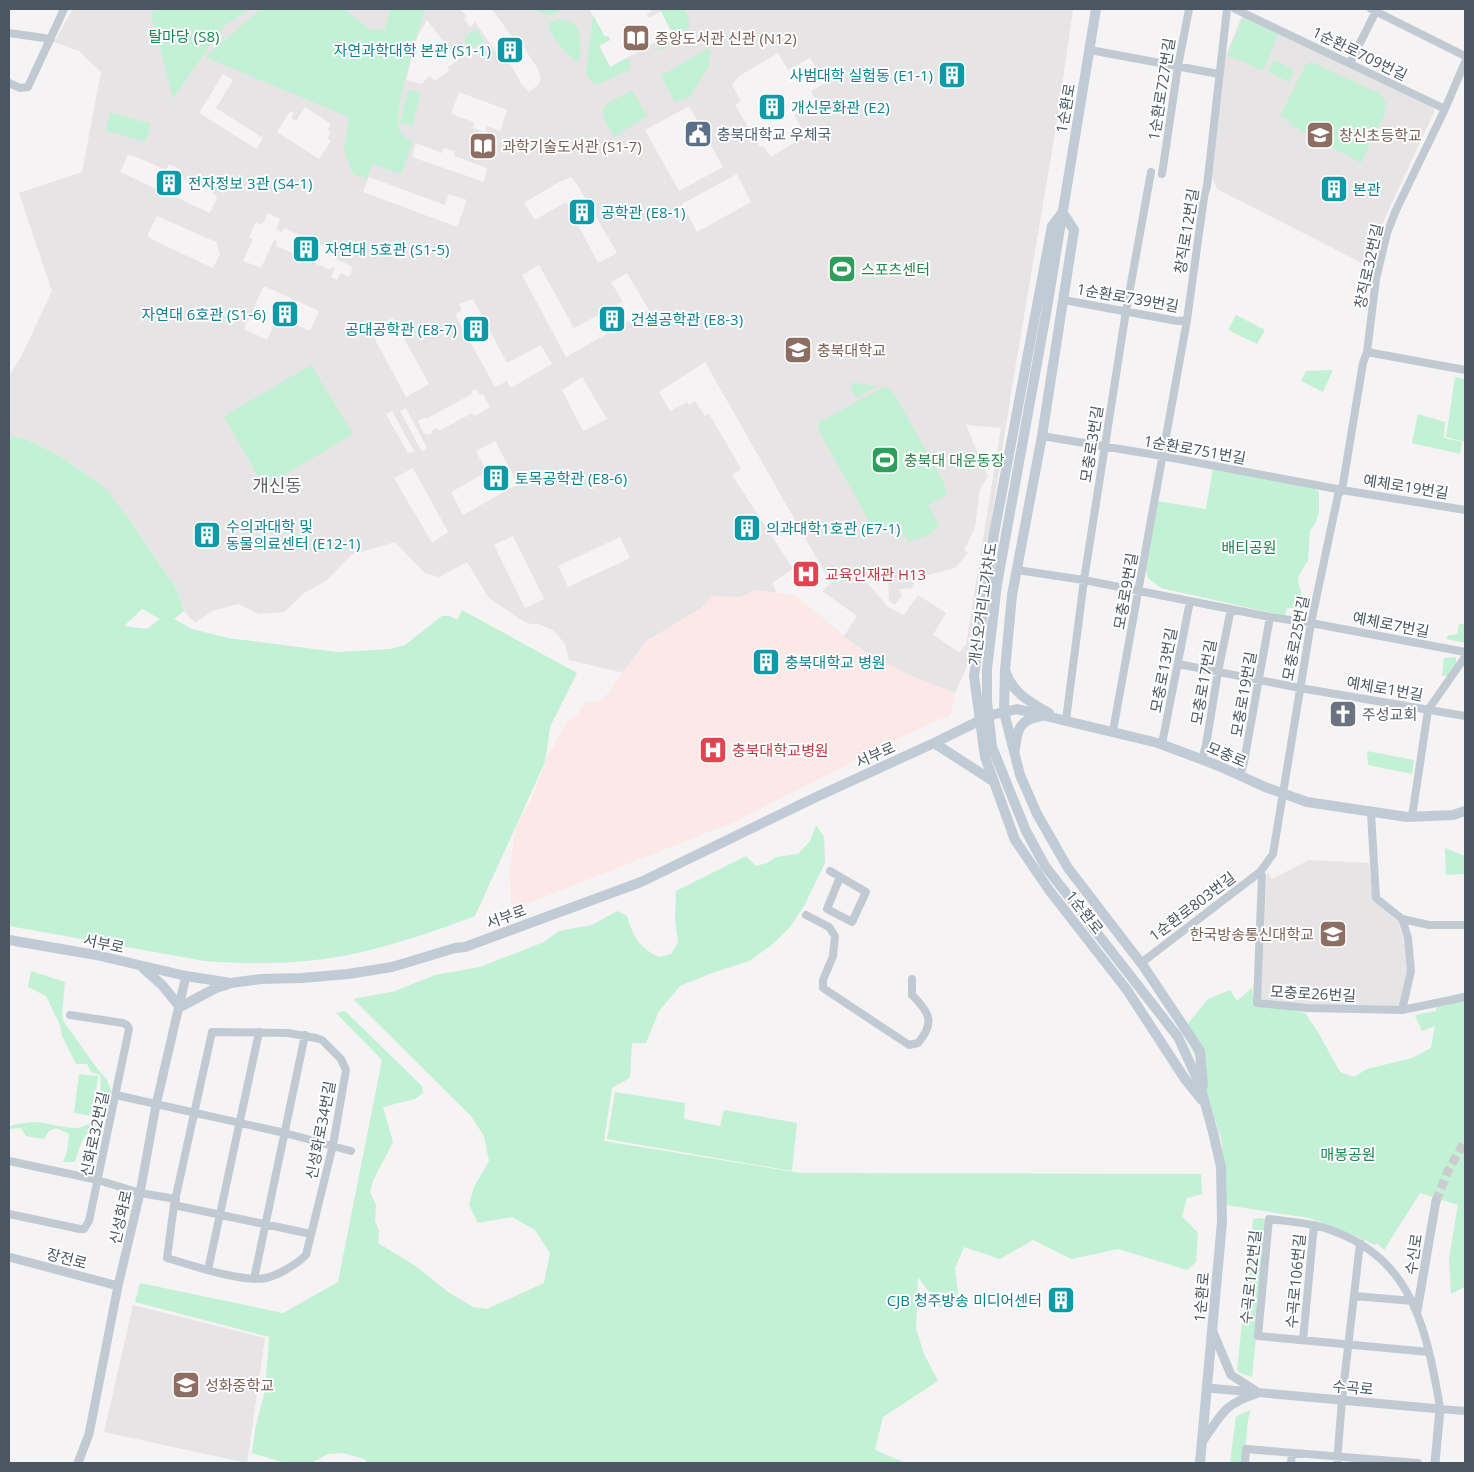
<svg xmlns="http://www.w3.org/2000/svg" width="1474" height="1472" font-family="'Open Sans','Noto Sans KR',sans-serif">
	<rect width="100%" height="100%" fill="#f5f3f3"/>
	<path fill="#e6e4e5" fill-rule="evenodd" d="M73 9H460L467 17 464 19 470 27 475 22 501 59H507L521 83 529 92 538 85 541 79 538 69 519 40 515 41 492 9H589L605 37 608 36 610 40 599 46 610 67 672 33 661 11 649 18 646 14 651 12 649 9H1073L1057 121 1011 393 970 660 955 693 909 675 864 651 844 637 796 596 755 590 741 597H712L701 608 645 642 624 673 569 660 565 644 553 630 539 624H531L523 621 489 598 467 562 439 577 425 573 395 542 351 555 326 581 304 593 284 612 259 614 238 604 212 611 195 623 184 611 175 586 108 490 60 456 25 439 13 436 9 437V376L22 355 52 291 19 193 82 172 101 72 79 51 54 42ZM427 20 458 60 447 68 450 70 435 81 430 76 421 84 406 80 417 37ZM476 29 485 41 472 48 468 34ZM778 53 788 70 810 58 825 83 811 91 817 102 794 115 804 132 800 134 802 138 771 157 763 146 760 147 735 105 741 101 732 85 739 76ZM223 74 233 80 216 108 263 138 257 149 199 113ZM459 92 507 110 500 131 487 126 485 132 473 128 474 122 451 114ZM689 106 723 167 679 191 645 130ZM305 107 331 124 327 130 331 132 327 138 331 141 319 159 277 132 290 111 294 113 291 118 296 121ZM476 132 496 139 490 159 470 152ZM416 143 442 153 444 148 455 151 454 156 487 168 484 182 412 157ZM128 155 134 156 166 170 169 164 182 170 179 177 212 191 217 198 210 213 169 194 168 196 158 192V190L120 172ZM737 174 751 202 697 232 682 204ZM369 177 445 205 449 194 467 200 457 227 363 192ZM571 177 577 184 617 253 598 263 566 202 535 220 524 203 559 182ZM268 213 280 219 276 229 282 232 284 228 337 252 335 258 353 267 349 277 341 273 337 280 331 277 335 268 332 267 330 270 276 246 277 241 274 240 261 268 243 261 253 239 249 238 256 222 262 225ZM157 216 216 242 220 254 213 268 155 241 147 236ZM539 265 574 328 623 302 611 282 627 273 649 310 566 357 522 275ZM264 286 319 311 310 331 277 317 267 340 244 329ZM473 299 507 363 541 345 552 364 511 388 507 381 495 387 455 314 462 310 459 304ZM393 318 429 384 406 397 370 330ZM705 362 831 583 822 591 857 616 844 636 796 596 777 594 772 583 793 569 732 475 741 469 731 451 709 414 705 416 695 401 689 405 687 402 670 411 659 392ZM582 377 607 419 583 431 562 390ZM476 389 480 395 483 394 490 407 475 416 472 413 439 431 437 428 432 430V433L428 435 427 433 424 434 418 421 424 418 426 419 472 394 471 392ZM406 408 427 448 422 452 400 411ZM392 411 414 451V452L408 453 386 414ZM966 425 1001 428 966 645 959 652 933 635 946 613 918 595 904 615 888 607 863 578 888 581 889 601 895 605 902 595 899 589 912 588 916 578 955 568 968 553 964 550 975 527 980 489 988 477ZM495 441 518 484 463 515 451 492 487 472 476 451ZM413 468 448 532 432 543 394 478ZM513 536 544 599 525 608 494 545ZM620 537 630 558 568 587 558 566Z
		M1242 16 1429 105 1435 110 1384 220 1372 265 1368 266 1217 189 1212 177 1224 59Z
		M1309 860 1369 863 1373 900 1398 922 1405 945 1409 971 1402 1001 1397 1006 1340 1007 1265 1002 1261 998 1267 872 1272 879Z
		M133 1305 265 1338 247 1463 104 1432Z"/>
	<path fill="#fce8e6" d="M755 590 796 596 844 637 864 651 909 675 955 693 950 716 933 722 887 744 734 822 511 910 510 870 516 826 532 798 548 756 566 724 577 715 586 701H602L645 642 701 608 712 596 741 597Z"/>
	<path fill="#c3f1d5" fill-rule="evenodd" d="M154 9H250L223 27 173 98 151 14Z
		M261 9H344L369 29 384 30 391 9H425C419 31 393 111 399 129 401 136 407 139 413 141L401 174 373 164 367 179 353 174 344 150 349 117 205 57Z
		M533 9H562C553 18 544 15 533 9Z
		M660 9H684L690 22 682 37 662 50 658 49 655 43 672 33Z
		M593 15 605 37 608 36 610 40 599 46 610 67 627 58 630 62V69L597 85 590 80 586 74Z
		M1243 18 1279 33 1263 71 1227 55Z
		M559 19C575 22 580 25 580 42 581 49 581 56 578 62 567 57 549 35 548 23Z
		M476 29 485 41 472 48 464 42 468 34Z
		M707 49 710 50 709 65 690 97 675 102 661 76Z
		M1273 60 1294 70 1289 82 1268 72Z
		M1311 62 1381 94 1386 103 1385 113 1361 163 1289 124 1290 122 1280 116 1306 64Z
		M408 90 420 93 413 126 400 122Z
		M632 91 647 116 614 137 604 119 603 109 609 102Z
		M111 112 151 124 145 142 105 130Z
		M1236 315 1265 330 1257 344 1228 330Z
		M311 365 353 434 264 487 224 416Z
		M1333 370 1323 392 1301 381 1306 371Z
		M1455 377 1465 379V442L1446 437Z
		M851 382 877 386 856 398 852 392Z
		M886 386 895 395 944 483 947 495 928 505 939 524C933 535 920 540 908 542L897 523 879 534 871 524 820 433 818 423Z
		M1418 414 1445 422 1444 438 1462 442 1460 454 1412 443Z
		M13 436 25 439 60 456 108 490 175 586 184 611 174 619 192 629 228 638 337 652 390 649 405 645 442 616H450L457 620 462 610 577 673 550 727 545 762 475 916C438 930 400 943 362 952 312 964 255 965 205 961L9 926V437ZM142 609 160 619 147 629 124 626Z
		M1213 468 1312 487 1319 492V512L1315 524 1310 530 1308 560 1298 577C1299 594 1306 590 1298 609L1287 608 1285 616 1161 588 1148 578 1146 570 1157 501 1206 509Z
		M1459 624H1465V643L1447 639V636L1457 634Z
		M1456 657V665L1448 676H1442L1444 658Z
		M1367 751 1414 760 1412 774 1368 765Z
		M816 825 824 837 825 863 804 906 790 927 773 944 749 961 709 974 680 986 659 1011 646 1043H632L630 1078 612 1088 604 1141 800 1173 1201 1174 1202 1194 1187 1198 1182 1216 1198 1233 1196 1262 1187 1270 1118 1249 1071 1259 1033 1240 1000 1259 964 1247 955 1268 958 1294 941 1308 918 1277 916 1328 924 1354 938 1381 883 1417 875 1450 906 1463H368L364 1459 343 1453 328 1454 311 1463H285L252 1453 255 1430 265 1390 269 1337 135 1302 140 1283 283 1313 338 1282 382 1060 336 1013 345 1011 422 1086 423 1093 415 1099 383 1107 393 1142 373 1181 370 1192 376 1205 375 1221 379 1231 378 1243 417 1267 448 1292 473 1307 487 1309 544 1283 550 1253 535 1230 512 1217 478 1223 469 1205 474 1187 489 1161 484 1136 471 1116 353 999 395 991 435 975 480 967 544 942 559 931 592 925 617 911 627 916C633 936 639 948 659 957L671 954 678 942 675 918 676 891 746 856 756 866 767 863 776 857 798 854 810 841Z
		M1445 848 1465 856V874L1446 875Z
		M31 971 65 982 62 1015 64 1022 96 1067 107 1080 112 1093 106 1118 102 1125C83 1129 80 1147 75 1162H63L67 1152 69 1134 56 1128 49 1131 44 1139 26 1136 21 1128 9 1129V1126C18 1124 27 1122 36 1122 49 1123 62 1128 75 1128 101 1127 102 1095 100 1075L91 1072 87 1064H76L62 1036 60 1025 46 996 28 987Z
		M1252 988 1254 1005 1276 1007 1305 1013 1318 1032 1340 1072 1354 1077 1367 1069 1412 1058 1431 1048 1435 1026 1422 1031 1415 1016 1419 1014 1436 1011C1436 997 1454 996 1465 992V1287L1451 1294 1449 1258 1458 1205 1420 1193 1384 1250 1377 1243 1375 1245 1349 1233 1309 1218 1226 1205 1222 1142 1196 1058 1182 1031 1208 999 1230 990 1237 1001Z
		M79 1074 98 1076 93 1116 74 1113Z
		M615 1092 685 1103 684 1119 720 1126 724 1110 797 1123 792 1171 607 1139Z
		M1261 1218 1268 1221 1252 1377 1240 1373 1237 1370 1253 1219Z
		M1251 1410 1248 1419 1244 1463H1230L1236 1416Z"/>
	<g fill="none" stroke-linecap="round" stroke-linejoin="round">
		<path stroke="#caccce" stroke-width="9" stroke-dasharray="9 4.5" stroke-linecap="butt" d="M1436 1201 1448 1171 1465 1141"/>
		<path stroke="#c1cad2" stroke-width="8" d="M1235 9 1445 109
			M1371 9 1465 56
			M9 33 51 39
			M1090 50 1219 74
			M1465 62 1445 109 1396 210 1387 233 1376 279 1367 352 1363 363 1342 490 1338 495 1311 623 1273 854 1260 872 1262 876 1257 1003 1308 1008 1402 1010 1465 997
			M1350 63 1377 9
			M9 83 20 88 28 87 64 9
			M1162 174 1178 66 1189 9
			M1064 300 1177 321 1187 320
			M1367 352 1465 370
			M1042 436 1162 456 1342 490 1465 510
			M1017 570 1084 580 1270 617 1311 623 1465 652
			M1178 664 1300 688 1465 716
			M1066 720 1084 580 1126 311 1151 172
			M1113 731 1187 320 1204 197 1207 186 1227 9
			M1162 744 1190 601
			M1202 759 1206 745 1218 672 1231 609
			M1240 775 1244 762 1270 617
			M1371 813 1376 898 1402 919 1408 938 1411 971 1402 1010
			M1412 817 1428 710 1465 657
			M830 871 866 892 852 922 827 909 840 877
			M806 915 829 927 835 936 833 956 823 980V988L909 1045 918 1043C936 1022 929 1012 912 995V979
			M1402 919 1429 925H1465
			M1141 963 1260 872
			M212 1032 288 1033 316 1038 322 1040 341 1059 346 1070 333 1145 306 1255C297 1264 279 1275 266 1278 244 1283 190 1265 167 1258L174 1205Z
			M116 1095 285 1133 351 1151
			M9 1161 98 1180 140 1193 176 1199
			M174 1205 311 1234
			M9 1214 80 1229H84L89 1221 129 1029 127 1025 123 1023 70 1015
			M208 1270 259 1032
			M254 1279 305 1035
			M1354 1296 1413 1301
			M1303 1340 1314 1225
			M1429 1352 1258 1336 1269 1219C1292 1222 1315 1223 1336 1232 1396 1255 1418 1302 1431 1360 1434 1376 1438 1392 1440 1409L1465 1411
			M1245 1463 1246 1449 1418 1463
			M1291 1463 1292 1453
			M1337 1463 1342 1400 1360 1243"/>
		<path stroke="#c1cad2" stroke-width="9" d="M9 1257 118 1286
			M1417 1311 1436 1201
			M1213 1332 1231 1375 1256 1391
			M1208 1388 1440 1409 1435 1463
			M1202 1442C1221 1416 1223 1404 1256 1394
			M78 1463 89 1434 118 1286 140 1193 156 1105 186 976"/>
		<path stroke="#c1cbd6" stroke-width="10" d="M1096 9 1047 308 997 584 987 669V701L992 747 1026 831 1045 866 1178 1037 1200 1085 1213 1132 1221 1167 1222 1222 1200 1463
			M1062 213 1052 226 994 534 974 676 985 757 1015 840 1049 890 1127 990 1185 1079 1202 1100
			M1063 213 1074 230 1042 436 1012 595 1005 670 1004 712 1020 775 1037 814 1068 868 1144 967 1200 1051 1203 1086
			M1006 673C1013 693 1031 703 1049 713
			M934 743 993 781
			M1015 749C1017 728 1020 720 1041 716
			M9 940 96 955 186 976 231 983 261 979 302 978 348 974 392 967 455 948 465 947 641 882 814 798 934 743 991 715 1017 709 1158 743 1219 766 1265 787 1307 802 1407 817 1453 815 1465 811
			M143 968 162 985 180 1007 216 988 229 984"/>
	</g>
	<defs>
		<g id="library-square" transform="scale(1.4375)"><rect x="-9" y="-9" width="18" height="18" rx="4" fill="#8d6e63" stroke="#fff"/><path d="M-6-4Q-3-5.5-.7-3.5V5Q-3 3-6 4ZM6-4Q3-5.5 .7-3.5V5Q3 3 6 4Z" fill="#fff"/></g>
		<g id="building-square" transform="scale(1.4375)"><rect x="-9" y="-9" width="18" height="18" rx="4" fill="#0f9aa8" stroke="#fff"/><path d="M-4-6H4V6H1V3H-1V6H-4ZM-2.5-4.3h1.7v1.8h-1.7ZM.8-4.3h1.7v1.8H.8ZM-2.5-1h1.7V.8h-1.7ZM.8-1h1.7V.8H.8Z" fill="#fff"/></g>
		<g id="civic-square" transform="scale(1.4375)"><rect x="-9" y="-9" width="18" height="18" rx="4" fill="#5c6f8a" stroke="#fff"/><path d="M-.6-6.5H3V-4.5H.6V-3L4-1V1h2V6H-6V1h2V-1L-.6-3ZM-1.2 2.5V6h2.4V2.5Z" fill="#fff"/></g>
		<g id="school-square" transform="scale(1.4375)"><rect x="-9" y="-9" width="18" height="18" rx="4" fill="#8d6e63" stroke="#fff"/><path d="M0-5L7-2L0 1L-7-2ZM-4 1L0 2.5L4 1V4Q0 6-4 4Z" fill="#fff"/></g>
		<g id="stadium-square" transform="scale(1.4375)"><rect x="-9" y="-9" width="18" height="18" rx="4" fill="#2e9e5b" stroke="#fff"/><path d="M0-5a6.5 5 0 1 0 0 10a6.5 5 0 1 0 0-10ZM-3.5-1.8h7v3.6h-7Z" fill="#fff"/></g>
		<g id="university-square" transform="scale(1.4375)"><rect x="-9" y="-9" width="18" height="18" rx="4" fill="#8d6e63" stroke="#fff"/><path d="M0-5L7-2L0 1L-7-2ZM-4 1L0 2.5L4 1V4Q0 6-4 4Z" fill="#fff"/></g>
		<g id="hospital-square" transform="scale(1.4375)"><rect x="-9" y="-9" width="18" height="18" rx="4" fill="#e0444e" stroke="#fff"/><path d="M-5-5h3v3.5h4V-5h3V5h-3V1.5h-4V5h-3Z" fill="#fff"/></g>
		<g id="church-square" transform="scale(1.4375)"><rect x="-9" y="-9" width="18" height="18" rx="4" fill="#6b7280" stroke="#fff"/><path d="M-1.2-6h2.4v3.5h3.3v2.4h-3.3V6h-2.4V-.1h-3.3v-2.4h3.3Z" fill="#fff"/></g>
	</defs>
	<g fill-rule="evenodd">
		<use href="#library-square" x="636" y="38"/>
		<use href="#building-square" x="510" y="50"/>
		<use href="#building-square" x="952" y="75"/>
		<use href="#building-square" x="772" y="107"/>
		<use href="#civic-square" x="698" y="134"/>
		<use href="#school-square" x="1320" y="135"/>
		<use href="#library-square" x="483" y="146"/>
		<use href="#building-square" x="169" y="183"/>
		<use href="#building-square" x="1334" y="189"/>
		<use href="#building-square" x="582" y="212"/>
		<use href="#building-square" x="306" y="249"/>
		<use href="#stadium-square" x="842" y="269"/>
		<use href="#building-square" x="285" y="314"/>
		<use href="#building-square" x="612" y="319"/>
		<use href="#building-square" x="476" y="329"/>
		<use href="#university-square" x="798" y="350"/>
		<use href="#stadium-square" x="885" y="460"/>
		<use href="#building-square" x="496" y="478"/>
		<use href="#building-square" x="747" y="528"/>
		<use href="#building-square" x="207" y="535"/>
		<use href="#hospital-square" x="806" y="574"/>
		<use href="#building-square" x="766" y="662"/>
		<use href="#church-square" x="1343" y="714"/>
		<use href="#hospital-square" x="713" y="750"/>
		<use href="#university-square" x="1333" y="934"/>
		<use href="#building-square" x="1061" y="1300"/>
		<use href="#school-square" x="186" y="1385"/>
	</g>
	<g text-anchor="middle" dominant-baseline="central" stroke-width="4" stroke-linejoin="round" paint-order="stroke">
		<g font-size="15" fill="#17864f" stroke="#fff">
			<text x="184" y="36">탈마당 (S8)</text>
			<text x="1249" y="547">배티공원</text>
			<text x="1348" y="1154">매봉공원</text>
		</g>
		<g font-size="15" fill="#785e54" stroke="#fff" text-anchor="start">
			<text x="655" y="38">중앙도서관 신관 (N12)</text>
			<text x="1339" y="135">창신초등학교</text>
			<text x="502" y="146">과학기술도서관 (S1-7)</text>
			<text x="817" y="350">충북대학교</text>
			<text x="1314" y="934" text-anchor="end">한국방송통신대학교</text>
			<text x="205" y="1385">성화중학교</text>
		</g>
		<g font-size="15" fill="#0d838f" stroke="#fff" text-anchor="start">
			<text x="491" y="50" text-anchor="end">자연과학대학 본관 (S1-1)</text>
			<text x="933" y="75" text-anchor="end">사범대학 실험동 (E1-1)</text>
			<text x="791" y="107">개신문화관 (E2)</text>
			<text x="188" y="183">전자정보 3관 (S4-1)</text>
			<text x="1353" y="189">본관</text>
			<text x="601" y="212">공학관 (E8-1)</text>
			<text x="325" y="249">자연대 5호관 (S1-5)</text>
			<text x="266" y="314" text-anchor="end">자연대 6호관 (S1-6)</text>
			<text x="631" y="319">건설공학관 (E8-3)</text>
			<text x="457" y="329" text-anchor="end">공대공학관 (E8-7)</text>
			<text x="515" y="478">토목공학관 (E8-6)</text>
			<text x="226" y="526">수의과대학 및<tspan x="226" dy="17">동물의료센터 (E12-1)</tspan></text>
			<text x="766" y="528">의과대학1호관 (E7-1)</text>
			<text x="785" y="662">충북대학교 병원</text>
			<text x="1042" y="1300" text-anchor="end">CJB 청주방송 미디어센터</text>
		</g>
		<g font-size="15" fill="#4a5661" stroke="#fff">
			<text transform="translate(1360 53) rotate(26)">1순환로709번길</text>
			<text transform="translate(1161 89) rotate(-81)">1순환로727번길</text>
			<text transform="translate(1065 108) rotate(-80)">1순환로</text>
			<text transform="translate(1186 231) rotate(-81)">창직로12번길</text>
			<text transform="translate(1368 266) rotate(-78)">창직로32번길</text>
			<text transform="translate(1128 297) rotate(10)">1순환로739번길</text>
			<text transform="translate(1091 444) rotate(-81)">모충로3번길</text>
			<text transform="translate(1195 449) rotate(10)">1순환로751번길</text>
			<text transform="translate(1406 486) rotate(9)">예체로19번길</text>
			<text transform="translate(1125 591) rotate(-80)">모충로9번길</text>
			<text transform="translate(982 604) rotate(-82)">개신오거리고가차도</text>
			<text transform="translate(1391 624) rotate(11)">예체로7번길</text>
			<text transform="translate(1295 638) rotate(-79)">모충로25번길</text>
			<text transform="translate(1163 670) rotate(-79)">모충로13번길</text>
			<text transform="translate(1203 682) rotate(-80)">모충로17번길</text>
			<text transform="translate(1385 688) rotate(10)">예체로1번길</text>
			<text transform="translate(1243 694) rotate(-80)">모충로19번길</text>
			<text transform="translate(875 754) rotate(-24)">서부로</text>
			<text transform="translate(1227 754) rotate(23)">모충로</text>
			<text transform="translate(1192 906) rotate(-37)">1순환로803번길</text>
			<text transform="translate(1085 912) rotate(52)">1순환로</text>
			<text transform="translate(506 916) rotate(-20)">서부로</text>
			<text transform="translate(104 943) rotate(12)">서부로</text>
			<text transform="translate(1313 993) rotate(3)">모충로26번길</text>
			<text transform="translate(320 1130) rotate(-79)">신성화로34번길</text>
			<text transform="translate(94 1134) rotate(-78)">신화로32번길</text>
			<text transform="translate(120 1217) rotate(-77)">신성화로</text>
			<text transform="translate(1413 1254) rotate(-81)">수신로</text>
			<text transform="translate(67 1258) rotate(15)">장전로</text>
			<text transform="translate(1250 1277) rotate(-84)">수곡로122번길</text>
			<text transform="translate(1295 1281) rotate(-85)">수곡로106번길</text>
			<text transform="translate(1201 1297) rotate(-85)">1순환로</text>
			<text transform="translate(1353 1387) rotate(5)">수곡로</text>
		</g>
		<g font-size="15" fill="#4e5e75" stroke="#fff" text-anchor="start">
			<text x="717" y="134">충북대학교 우체국</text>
		</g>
		<g font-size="15" fill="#27864d" stroke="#fff" text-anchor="start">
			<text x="861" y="269">스포츠센터</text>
			<text x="904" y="460">충북대 대운동장</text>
		</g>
		<g font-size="15" fill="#be3a42" stroke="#fff" text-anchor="start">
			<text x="825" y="574">교육인재관 H13</text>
			<text x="732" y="750">충북대학교병원</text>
		</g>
		<g font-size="15" fill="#5b616d" stroke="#fff" text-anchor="start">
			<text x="1362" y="714">주성교회</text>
		</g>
		<g font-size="18" fill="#5f6368" stroke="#fff">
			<text x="277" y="485">개신동</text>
		</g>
	</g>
	<rect width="1474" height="1472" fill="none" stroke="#4a5661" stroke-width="20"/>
</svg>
